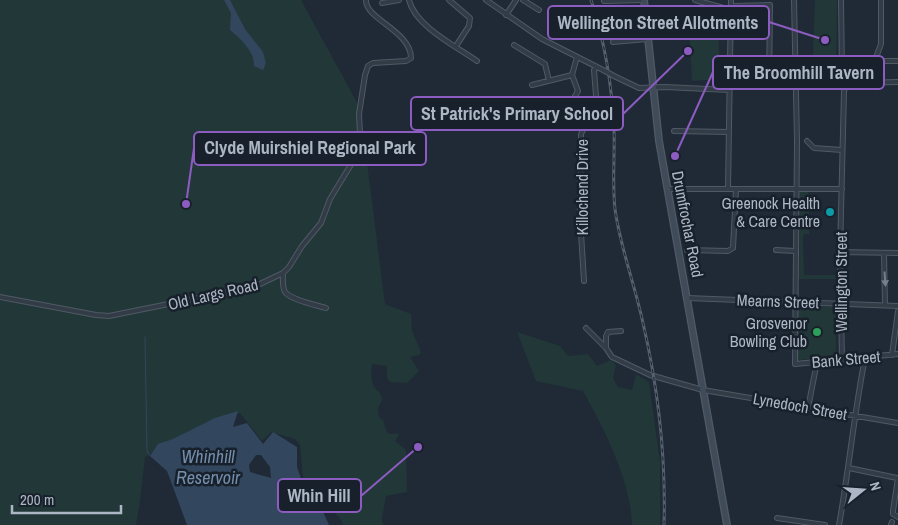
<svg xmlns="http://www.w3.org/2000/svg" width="898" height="525" font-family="'Archivo Narrow',sans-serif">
	<rect width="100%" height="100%" fill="#1f2a36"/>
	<path fill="#223738" d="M0 0H301L360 108 385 304 411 314 412 331 421 352 419 355 410 357 419 371 407 383 390 382 387 378V366L372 364C371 372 370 382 376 389 380 393 381 394 382 400L378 408 379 417 383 420 387 433 392 434 397 433 399 435 395 441 406 450 407 492 386 496 382 519 383 525H343L340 518 332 511 323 490 303 477 300 445 295 439 271 432 262 441 240 413 194 431 145 457 140 501 136 525H0Z
		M815 0H837L836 79 812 82Z
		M718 24 720 79 692 81 689 25Z
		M800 192H808L809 197V234H804L803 237 804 275H837L836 279H799Z
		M798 306 836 307V356L798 360Z
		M517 332 560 346 568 356 588 354 597 366 611 360 616 365 613 378 618 387 632 390 636 374 649 382 660 462V525H632C631 481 604 429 583 391L536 381Z"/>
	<path fill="#32465e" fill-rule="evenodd" d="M224 0H230L245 29 263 52 266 63 263 70 254 66C255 52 240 38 230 30L231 13Z
		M238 411 233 427 247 423 263 444 273 432 297 447V467L305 490 313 489 329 525H187L167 471 150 456 158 444 173 439 215 418ZM256 455H261L270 467 271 478 250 472 249 465Z"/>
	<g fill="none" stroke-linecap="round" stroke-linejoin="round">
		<path stroke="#32465e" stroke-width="1" d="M145 337 147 451 150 456"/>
		<g stroke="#505965" stroke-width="6">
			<path id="minor" d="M409 0C415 26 457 47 477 61
				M449 0 470 18 469 26 456 46
				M486 0 542 39 603 70
				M523 0 539 10
				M695 0 731 10
				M794 0 797 141 795 364 898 354
				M841 0 842 73 847 85
				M604 1 644 0
				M382 3 399 0
				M731 6 770 5 769 87
				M506 15 516 0
				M613 42 647 39
				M514 45 545 64 549 81
				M875 61H898
				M616 77 639 88 665 87 729 90
				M872 82 874 63 881 44V0
				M532 85 572 75
				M570 105 578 91 572 75 577 57
				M674 131 729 132
				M807 141 814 148 842 150
				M667 189H842
				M728 189 731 0
				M687 250 728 251 733 248 736 189
				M776 250 795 251
				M840 252 898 253
				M884 253 885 305
				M283 273C283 279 282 287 285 292 291 300 316 305 326 308
				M584 281 580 217 581 134 592 111 596 96 594 70 596 67
				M0 297 96 315 109 316 233 291 260 284 283 273 289 267 302 246 321 223 330 199 352 163 357 151 360 134 359 114 365 75 368 66 373 63 406 61 411 58C411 31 365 19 366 0
				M687 298 898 306
				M586 328 606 348 612 357 650 375 703 390 898 423
				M606 348V336L608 332 621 331
				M892 355 898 311
				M842 360 840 252 844 91 847 85 854 83 898 82
				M808 408 817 362
				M849 468 897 478
				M898 478 893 511V514L898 517
				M777 518 825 525
				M839 525C849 470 854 413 865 358
				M891 525 892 522"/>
		</g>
		<g stroke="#505965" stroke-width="8">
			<path id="secondary" d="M644 0 659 141 727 525"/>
		</g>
		<use href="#minor" stroke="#323c47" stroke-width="4"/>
		<use href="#secondary" stroke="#404b5a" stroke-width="5.5"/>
		<g stroke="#54606e" stroke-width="3">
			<path id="rail" d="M591 0C605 42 612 85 614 130 615 156 612 182 615 209 620 247 635 285 643 323 658 388 666 458 664 525"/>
		</g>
		<use href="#rail" stroke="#18212b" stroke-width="1" stroke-dasharray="4" stroke-linecap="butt"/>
		<g stroke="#505965" stroke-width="6" stroke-linecap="butt">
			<path id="minor-bridge" d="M603 70 616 77"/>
		</g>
		<use href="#minor-bridge" stroke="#323c47" stroke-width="4"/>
	</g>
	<defs><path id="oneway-solid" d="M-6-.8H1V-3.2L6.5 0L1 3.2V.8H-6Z" transform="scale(1.25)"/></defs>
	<use fill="#757f8c" href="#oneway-solid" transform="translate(885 279) rotate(86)"/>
	<circle fill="#0f9aa8" stroke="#18212b" stroke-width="2" cx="830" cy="212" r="5"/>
	<circle fill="#2e9e5b" stroke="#18212b" stroke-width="2" cx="817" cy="332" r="5"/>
	<g text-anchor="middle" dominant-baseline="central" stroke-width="5" stroke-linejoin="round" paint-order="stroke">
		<g font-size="16" fill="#acb6c4" stroke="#18212b">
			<text transform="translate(582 187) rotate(-90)">Killochend Drive</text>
			<text transform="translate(688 224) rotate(79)">Drumfrochar Road</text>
			<text transform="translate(841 282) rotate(-90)">Wellington Street</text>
			<text transform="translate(213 294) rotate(-13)">Old Largs Road</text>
			<text transform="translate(778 301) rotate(2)">Mearns Street</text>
			<text transform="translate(846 359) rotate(-5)">Bank Street</text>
			<text transform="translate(800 406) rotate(10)">Lynedoch Street</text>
		</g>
		<g font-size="16" fill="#acb6c4" stroke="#18212b" text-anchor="end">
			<text x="820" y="203">Greenock Health<tspan x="820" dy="18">&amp; Care Centre</tspan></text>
			<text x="807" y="323">Grosvenor<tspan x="807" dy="18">Bowling Club</tspan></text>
		</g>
		<g font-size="18" font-style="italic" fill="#748ead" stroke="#18212b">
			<text x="208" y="456">Whinhill<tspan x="208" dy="21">Reservoir</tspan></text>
		</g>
	</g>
	<path fill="none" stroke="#8c5cc1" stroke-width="2" d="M825 40L769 22M675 156L713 72M688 51L623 114M186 204L194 148M418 447L361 496"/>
	<g fill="#8c5cc1" stroke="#18212b" stroke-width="2">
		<circle cx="825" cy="40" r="5"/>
		<circle cx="675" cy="156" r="5"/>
		<circle cx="688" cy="51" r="5"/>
		<circle cx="186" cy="204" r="5"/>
		<circle cx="418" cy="447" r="5"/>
	</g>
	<g fill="#18212b" stroke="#8c5cc1" stroke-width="2">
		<rect x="548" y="6" width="221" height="33" rx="5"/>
		<rect x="713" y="56" width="171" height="33" rx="5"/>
		<rect x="411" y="97" width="212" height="33" rx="5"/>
		<rect x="194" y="132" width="232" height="33" rx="5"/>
		<rect x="278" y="479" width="83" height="33" rx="5"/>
	</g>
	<g font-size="18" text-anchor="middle" font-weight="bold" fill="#acb6c4">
		<text x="658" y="29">Wellington Street Allotments</text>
		<text x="799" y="79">The Broomhill Tavern</text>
		<text x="517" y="120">St Patrick's Primary School</text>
		<text x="310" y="154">Clyde Muirshiel Regional Park</text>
		<text x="319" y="502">Whin Hill</text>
	</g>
	<g transform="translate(863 490) rotate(73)" stroke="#18212b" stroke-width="4" paint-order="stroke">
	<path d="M0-4L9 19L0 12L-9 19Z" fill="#acb6c4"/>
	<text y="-8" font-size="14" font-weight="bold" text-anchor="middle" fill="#acb6c4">N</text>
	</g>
	<path d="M12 505v8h109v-8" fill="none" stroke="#acb6c4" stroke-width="2.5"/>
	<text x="20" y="505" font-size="15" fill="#acb6c4" stroke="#18212b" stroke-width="4" paint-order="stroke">200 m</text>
</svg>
